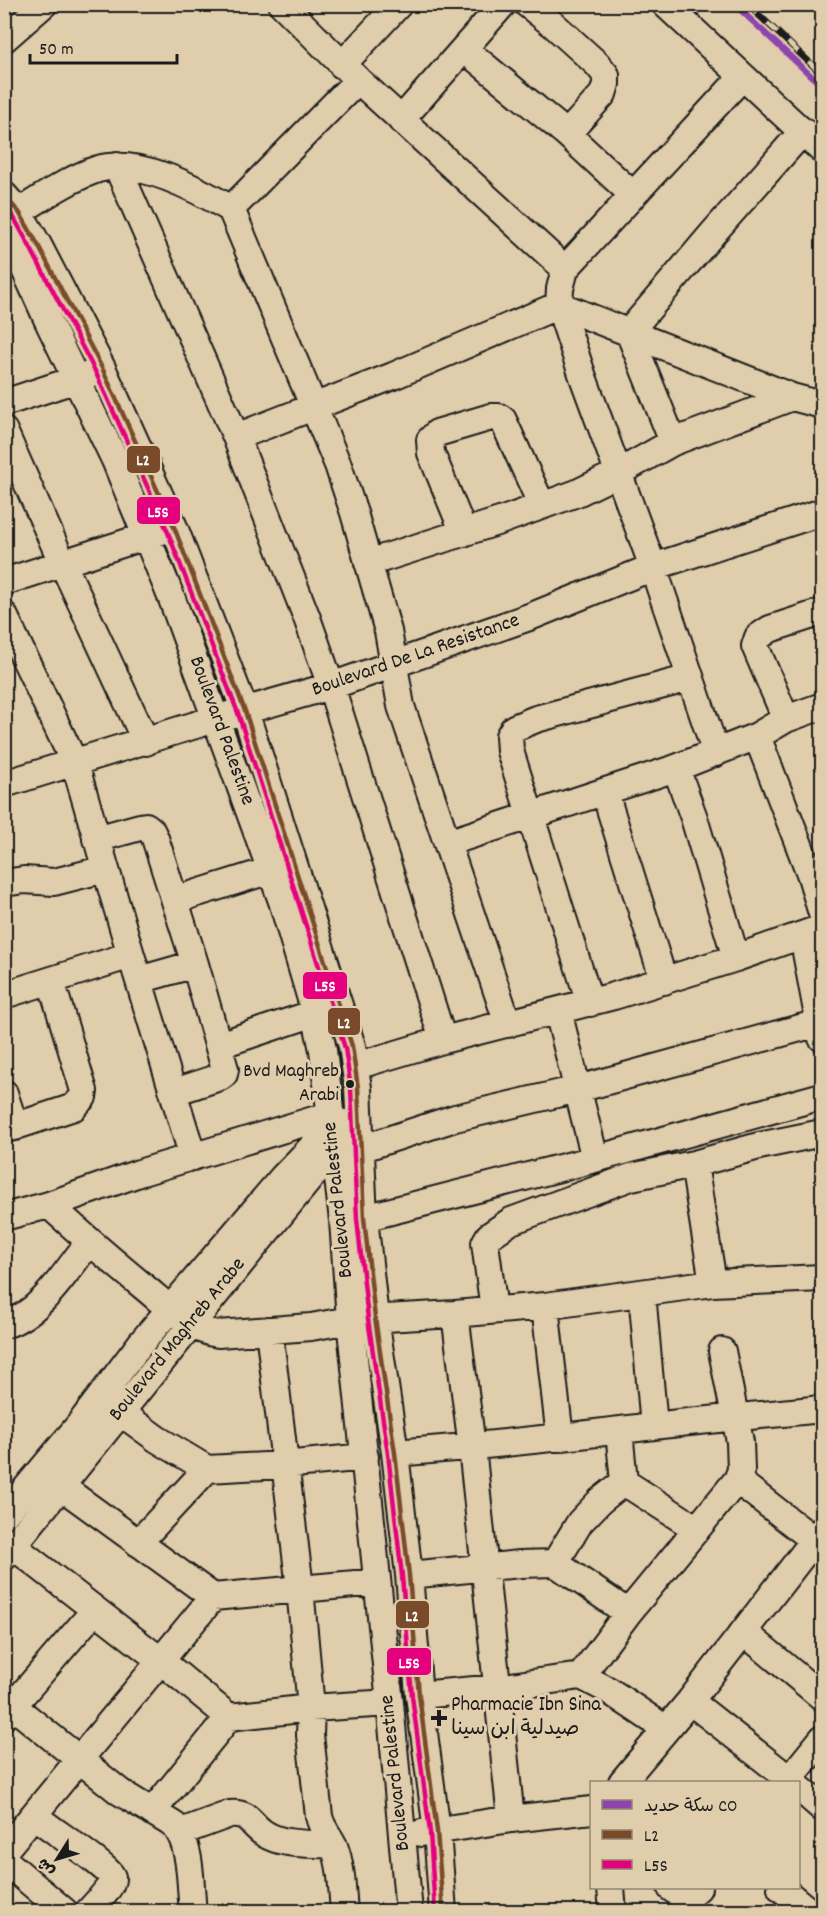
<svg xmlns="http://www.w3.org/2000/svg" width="827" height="1916" font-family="Dekko,'Playpen Sans Arabic',sans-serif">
	<rect width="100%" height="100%" fill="#e0cdab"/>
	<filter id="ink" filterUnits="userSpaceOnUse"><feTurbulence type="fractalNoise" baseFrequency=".0167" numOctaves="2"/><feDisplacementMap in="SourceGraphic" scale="12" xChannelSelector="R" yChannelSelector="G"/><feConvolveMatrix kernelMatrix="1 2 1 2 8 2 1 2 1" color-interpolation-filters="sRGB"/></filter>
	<g filter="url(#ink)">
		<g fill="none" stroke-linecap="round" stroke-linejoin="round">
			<g stroke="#1c1c1c" stroke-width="30">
				<path id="minor" d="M282 4 358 80 565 269
					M527 4 555 26 597 64 606 75V84L603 94 567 134
					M665 4 822 150
					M4 39 44 4
					M464 49 567 134 633 195
					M342 65 399 4
					M401 120 503 4
					M117 166 236 437 307 618 331 686 443 1040
					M4 195 19 212 37 243 103 370 174 527 245 711 352 1046 358 1088 364 1218 375 1318 395 1453 409 1575 419 1695 437 1831 443 1912
					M231 209 358 80
					M5 220C35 203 65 180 98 169 138 157 197 189 231 209L338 465 354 513 388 631 401 706 508 1024
					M4 223 48 321 115 460 172 599 282 901 315 1013 323 1050 343 1221 350 1320 390 1703 409 1912
					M4 403 92 374
					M4 431 62 562 146 742
					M236 437 393 376 559 305 792 397 822 405
					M673 442 629 332 714 232 803 131
					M464 533 431 453 430 440 437 433 491 417H499L503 420 542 506
					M368 563 503 520 577 493 618 473 673 442 792 397
					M4 582 162 531
					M4 615 75 764 131 955 193 1157
					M786 719 755 646 758 637 770 629 822 612
					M757 736 811 876 822 914
					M716 753 653 567 583 377 559 305 560 289 565 269 742 77
					M676 768 694 818 736 958
					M4 784 215 719 331 686 532 616 653 567 822 512
					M605 793 664 981
					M96 839 140 827 146 826 151 830 155 838 195 964 225 1069 224 1074 220 1077 174 1092
					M447 843 676 768 757 736 786 719 822 706
					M4 883 24 880 54 882 105 869
					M175 900 271 870
					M803 936 822 1038
					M139 980 195 964
					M4 995 131 955
					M590 1003 510 751 509 736 514 728 536 719 690 678
					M558 1011 595 1159
					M219 1045 315 1013
					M356 1066 443 1040 614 996 736 958 822 928
					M4 1093 15 1127
					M4 1130 74 1107 83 1097 84 1091 51 981
					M360 1149 455 1118 578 1089 822 1022
					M694 1164 713 1283
					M49 1205C80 1233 112 1261 144 1287 166 1305 190 1330 218 1334L311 1327 350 1320 455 1314 545 1306 713 1283 822 1278
					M4 1217 49 1205 139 1173 330 1115
					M364 1218 595 1159 822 1096
					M642 1293 654 1426
					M545 1306 560 1438
					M494 1310 485 1243 489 1236 511 1221 631 1177 694 1164 759 1146 822 1133
					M455 1314 472 1447 511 1819
					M4 1325C42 1313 66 1271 89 1242
					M269 1330 300 1588 311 1708 310 1735 319 1816C321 1828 329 1835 334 1846 342 1867 342 1889 344 1912
					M722 1351 740 1442 741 1470 737 1480 814 1540
					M120 1412 157 1439 207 1469 284 1465 365 1457
					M619 1431 624 1482 697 1529
					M395 1453C482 1446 568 1437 654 1426 710 1419 766 1415 822 1409
					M48 1477 213 1597 377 1582
					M4 1515 79 1425 141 1343 283 1177 313 1146 340 1122
					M138 1543 207 1469
					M13 1546 160 1660 229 1717 311 1708 390 1703
					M4 1557 253 1248 316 1171 343 1144
					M555 1563 580 1522 600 1501 624 1482
					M409 1575 520 1564 555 1563 628 1613
					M744 1632 822 1697
					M581 1676 628 1613 737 1480
					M419 1695 497 1688 581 1676 608 1690 666 1729
					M4 1699 120 1792 174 1825C192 1844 190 1886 193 1912
					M690 1701 793 1782
					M4 1716 95 1610
					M622 1782 690 1701 822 1530
					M787 1782 822 1739
					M798 1787 822 1808
					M152 1812 229 1717
					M35 1816C46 1826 110 1868 112 1877 114 1886 94 1905 88 1912
					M181 1832 230 1814C250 1812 250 1825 265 1834 284 1846 311 1843 333 1845
					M421 1833 511 1819 592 1810
					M4 1851 213 1597
					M4 1860 65 1912
					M611 1888 613 1912
					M671 1888 686 1899 698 1888
					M781 1888 810 1912"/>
			</g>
			<use href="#minor" stroke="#e0cdab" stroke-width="26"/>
			<g stroke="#1c1c1c" stroke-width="7">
				<path id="rail" d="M747 4 822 74"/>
			</g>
			<use href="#rail" stroke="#e0cdab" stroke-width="4.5" stroke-dasharray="14" stroke-linecap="butt"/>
			<g stroke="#e0cdab" stroke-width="9">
				<path id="bus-1" d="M4 196 19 212 37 243 103 370 174 527 245 711 352 1046 358 1088 364 1218 375 1318 395 1453 409 1575 419 1695 437 1831 443 1912"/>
			</g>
			<g stroke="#e0cdab" stroke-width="9">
				<path id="bus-2" d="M4 207 13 216 30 247 96 373 167 530 238 713 345 1048 351 1089 357 1219 368 1319 388 1454 402 1576 412 1696 430 1832 435 1912"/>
			</g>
			<use href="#bus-1" stroke="#7a4b2a" stroke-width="4.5"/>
			<use href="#bus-2" stroke="#e5007d" stroke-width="4.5"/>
			<g stroke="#e0cdab" stroke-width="10">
				<path id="rail-1" d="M734 4 822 86"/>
			</g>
			<use href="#rail-1" stroke="#8e44ad" stroke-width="6"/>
		</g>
	</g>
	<g fill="#1c1c1c" stroke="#e0cdab" stroke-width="2">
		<circle cx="350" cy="1084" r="5"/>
		<path d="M436 1709h6v6h6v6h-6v6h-6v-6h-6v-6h6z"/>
	</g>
	<g text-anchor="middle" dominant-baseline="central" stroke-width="6" stroke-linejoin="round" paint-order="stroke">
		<g font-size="20" fill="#1c1c1c" stroke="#e0cdab" text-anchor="end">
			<text x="339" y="1072">Bvd Maghreb<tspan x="339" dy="24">Arabi</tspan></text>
		</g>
		<g font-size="21" fill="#1c1c1c" stroke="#e0cdab">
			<text transform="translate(416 656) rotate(-19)">Boulevard De La Resistance</text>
			<text transform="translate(221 731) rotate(70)">Boulevard Palestine</text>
			<text transform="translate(339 1200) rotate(-96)">Boulevard Palestine</text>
			<text transform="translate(178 1340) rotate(-51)">Boulevard Maghreb Arabe</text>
			<text transform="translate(396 1773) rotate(-96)">Boulevard Palestine</text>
		</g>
		<g font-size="21" fill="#1c1c1c" stroke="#e0cdab" text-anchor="start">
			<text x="451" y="1706">Pharmacie Ibn Sina<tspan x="451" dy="24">صيدلية ابن سينا</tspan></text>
		</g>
	</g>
	<g stroke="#e0cdab" stroke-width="2">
		<rect x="126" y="445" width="35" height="29" rx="6" fill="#7a4b2a"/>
		<rect x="136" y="496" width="45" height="29" rx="6" fill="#e5007d"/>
		<rect x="302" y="971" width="46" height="29" rx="6" fill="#e5007d"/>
		<rect x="327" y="1007" width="34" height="29" rx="6" fill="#7a4b2a"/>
		<rect x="395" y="1600" width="35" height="29" rx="6" fill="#7a4b2a"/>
		<rect x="386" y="1647" width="46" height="29" rx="6" fill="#e5007d"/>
	</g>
	<g font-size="16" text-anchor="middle" font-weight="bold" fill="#fff">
		<text x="143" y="465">L2</text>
		<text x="158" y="517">L5S</text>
		<text x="325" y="991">L5S</text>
		<text x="344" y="1028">L2</text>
		<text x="412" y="1621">L2</text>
		<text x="409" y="1668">L5S</text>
	</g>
	<rect width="827" height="1916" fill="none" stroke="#e0cdab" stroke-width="24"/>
	<rect x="12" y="12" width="803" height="1892" fill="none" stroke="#1c1c1c" stroke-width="2" filter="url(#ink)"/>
	<rect x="590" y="1781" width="210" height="108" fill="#e0cdab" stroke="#928672" stroke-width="1.5"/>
	<rect x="602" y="1800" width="30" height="9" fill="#8e44ad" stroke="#928672" stroke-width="1.5"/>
	<text x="644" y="1811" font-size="18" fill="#1c1c1c">سكة حديد CO</text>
	<rect x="602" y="1830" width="30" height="9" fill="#7a4b2a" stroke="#928672" stroke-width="1.5"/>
	<text x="644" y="1841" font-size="18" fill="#1c1c1c">L2</text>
	<rect x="602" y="1860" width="30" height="9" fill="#e5007d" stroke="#928672" stroke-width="1.5"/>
	<text x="644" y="1871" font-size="18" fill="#1c1c1c">L5S</text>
	<g transform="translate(57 1859) rotate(233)" stroke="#e0cdab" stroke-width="4.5" paint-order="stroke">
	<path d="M0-4.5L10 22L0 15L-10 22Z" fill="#1c1c1c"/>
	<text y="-9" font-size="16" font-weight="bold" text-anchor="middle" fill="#1c1c1c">ش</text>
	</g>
	<path d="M30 54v9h147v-9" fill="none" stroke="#1c1c1c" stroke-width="3"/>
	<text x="39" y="54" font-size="18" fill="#1c1c1c" stroke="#e0cdab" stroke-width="4.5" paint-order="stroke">50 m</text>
</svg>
